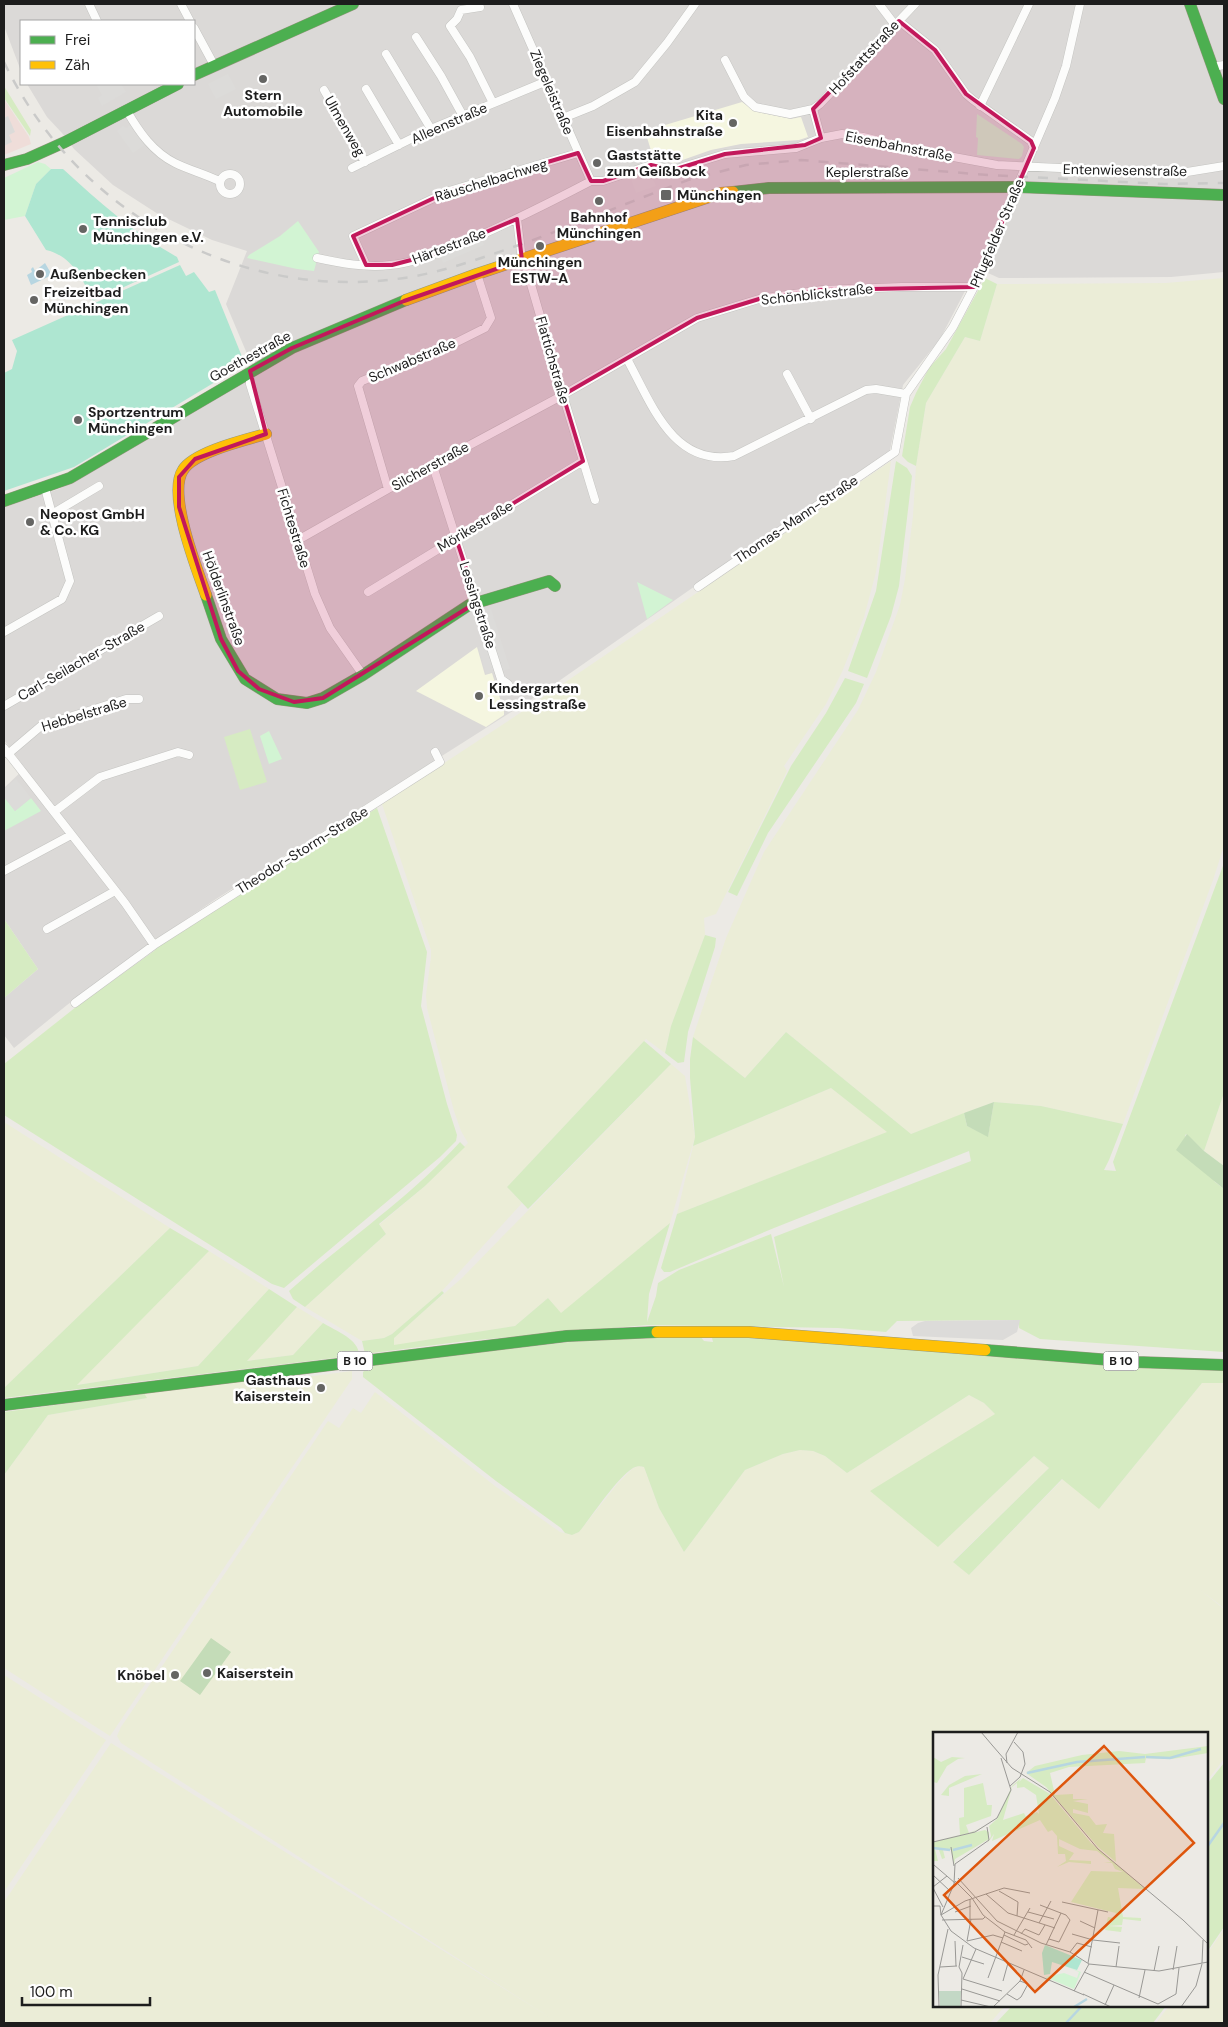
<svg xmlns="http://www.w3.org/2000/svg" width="1228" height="2027" font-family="'DM Sans',sans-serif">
	<rect width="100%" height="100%" fill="#eceae5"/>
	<path fill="#dbd9d7" d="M4 4H1224V272L1171 277 999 278 977 268 940 339 903 385 890 450 546 690 216 899 145 947 67 1005 14 1048 4 1035V998L38 969 4 919V788L25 768 4 740V507L59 489 85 475 256 375 226 304 247 251 212 240 158 214 113 185 74 149 62 133 47 117 27 84H194V21H21V71L4 26Z"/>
	<path fill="#efddd9" d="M4 99 29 137 31 144 4 155Z"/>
	<path fill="#f5f6e0" d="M742 102 753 110 762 113 791 119 801 117 808 137 799 140 741 144 711 150 674 163 653 157 645 131Z
		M477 647 485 675 492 673 504 711V715L486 727 416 691Z"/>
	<path fill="#ebedd7" d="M1224 278V846L1213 880 1123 1124 1041 1106 994 1102 911 1134 786 1032 745 1078 693 1037 726 938 764 852 858 710 876 672 900 605 905 579 913 516 916 466 926 403 965 337 980 341 997 284 1166 283Z
		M891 461 876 572 864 617 842 672 826 704 784 766 787 771 716 914 704 918 705 935 671 1026 665 1053 646 1039 507 1187 522 1203 442 1291 392 1334 384 1338 362 1341 305 1307 386 1234 379 1225 425 1186 468 1143 461 1131 454 1111 427 1008 426 995 431 957V950L382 804 514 717Z
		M671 1064 685 1076 695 1137 670 1223 561 1314 548 1298 515 1326 394 1346 393 1338 462 1278Z
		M831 1088 888 1132 677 1214 693 1146Z
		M1224 1093V1166L1204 1151Z
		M4 1122 170 1228 4 1388Z
		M209 1251 269 1289 198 1366 76 1385Z
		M297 1307 323 1323 293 1355 246 1361Z
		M352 1371V1379L110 1736 4 1668V1475L48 1415 146 1398 144 1393 266 1377 290 1379Z
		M1202 1383H1224V1608L1199 1589 1224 1609V1759L1207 1781V1733H934V2006H1005L990 2023H4V1902L111 1743 557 2022 121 1743 117 1736 121 1727 328 1421 339 1428 353 1408 361 1413 375 1392 495 1486 560 1532 572 1535 579 1532 618 1483 632 1469 638 1466 644 1467 659 1508 684 1552 745 1470 783 1454 800 1450 813 1451 825 1456 847 1473 969 1395 984 1403 995 1414 938 1547 1034 1456 1049 1468 953 1561 969 1575 1063 1479 1100 1508Z
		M4 1675 106 1740 4 1892Z
		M1224 1929V2023H1156L1169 2006H1207V1954Z"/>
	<path fill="#d6ebc2" d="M4 86 31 130 30 136 4 98Z
		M985 278 997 284 980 341 965 337 926 403 916 466 908 462 902 456 910 407 916 393 929 368 946 349Z
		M896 461 907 468 912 476 899 586 891 616 867 678 848 671 876 591Z
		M845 678 864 684 856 703 768 833 737 896 728 892 791 766 826 713Z
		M250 729 267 782 240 790 224 737Z
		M377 808 427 952 421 1006 447 1104 457 1135 456 1141 440 1157 284 1288 272 1284 4 1115V1064L76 1007 154 951 157 946Z
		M1224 863V1093L1204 1151 1186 1134 1185 1136 1215 1182 1224 1189V1352L1040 1339 1019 1328V1320L897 1321 886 1332 838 1328 647 1325 466 1341 365 1354 362 1341 384 1338 392 1334 442 1291 444 1293 394 1338V1345L515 1326 548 1298 561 1313 670 1223 649 1294 647 1322 656 1296 658 1283 679 1270 771 1234 784 1287 774 1237 971 1161 969 1151 774 1228 670 1272H664L661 1268 677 1214 887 1132 831 1088 693 1146 695 1137 690 1078V1059L693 1037 745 1078 786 1032 911 1134 964 1113 967 1126 988 1136 994 1102 1041 1106 1123 1124 1109 1160 1104 1170 1116 1171 1113 1162Z
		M4 919 38 969 4 998Z
		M705 935 716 938 715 947 688 1032 684 1062 678 1063 665 1053 671 1026Z
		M644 1041 671 1064 528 1209 507 1187Z
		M460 1142 465 1147 425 1186 379 1224 386 1234 305 1307 293 1299 289 1291C345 1241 410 1198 460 1142Z
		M170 1228 209 1251 77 1385 198 1366 269 1289 297 1307 247 1361 293 1355 323 1323C336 1331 359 1339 359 1355L4 1398V1388Z
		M700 1336 704 1341 713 1342 712 1338 715 1336 842 1343 1224 1371V1383H1202L1099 1509 1062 1479 969 1575 953 1562 1049 1468 1034 1456 938 1547 870 1491 995 1414 984 1403 969 1395 847 1473 825 1456 813 1451 800 1450 783 1454 745 1470 684 1552 659 1508 644 1467C640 1466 637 1466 633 1468 615 1480 593 1515 579 1532L572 1535 565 1533 561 1528 496 1481 363 1377V1372L370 1365 578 1341Z
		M144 1393 147 1398 48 1415 4 1475V1412Z
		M1224 1763V1927L1207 1952V1784Z
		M1012 2006H1166L1153 2023H996Z"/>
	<path fill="#c4dcb8" d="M994 1102 988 1137 967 1126 964 1113Z
		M1187 1134 1204 1151 1224 1166V1189L1176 1150Z
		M211 1638 231 1652 200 1695 180 1681Z"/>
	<path fill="#d2f4d3" d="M977 114 1022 144 1024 147 1022 156 1019 159 977 155 978 138 976 137Z
		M38 162 45 164 51 169 36 184 25 216 4 220V178Z
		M298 221 319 252 314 271 297 269 247 258 249 255 280 236Z
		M637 582 673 600 647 619Z
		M269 731 282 759 269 764 260 736Z
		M4 797 15 811 31 798 41 811 4 831Z"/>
	<path fill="#aee6d1" d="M51 169H63C99 202 134 233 177 257L179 262 93 301C82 278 72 256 46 250L25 216 36 184Z
		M180 265 186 276 194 272 209 292 215 290 245 364 74 467 4 491V373L12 369 17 351 12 340Z"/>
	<path fill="#dcdbd9" d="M228 74 236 89 216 99 208 84Z
		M100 84H121L126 92 102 106 98 98 102 95 97 86Z
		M8 116 15 132 9 135 12 142 4 146V118Z
		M131 124 146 144 133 153 117 131 123 126 126 128Z
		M650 172 656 186 636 193 631 179Z
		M482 240 484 245 443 263 441 257Z
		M491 609 510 669 501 671 482 612Z
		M486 645 494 672 486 674 478 647Z
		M16 779 31 798 15 811 4 797V789Z
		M1020 1320 1017 1332 1003 1340 913 1336 911 1328 918 1323 925 1321Z"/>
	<path fill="#b7d6e1" d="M45 263 52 275 31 285 27 275 32 272 31 269 33 267 35 271Z"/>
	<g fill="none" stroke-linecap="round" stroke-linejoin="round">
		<path stroke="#b7d6e1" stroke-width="2.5" d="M1207 1847 1224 1823
			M1066 2023 1082 2006"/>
		<g stroke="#c4c4c1" stroke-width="9">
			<path id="street" d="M89 4 97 21
				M181 4 190 21
				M513 4 591 181
				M879 4 895 25
				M480 7 461 10 457 19 450 26 470 57 493 103
				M899 21 935 50 966 94 973 100 1031 141 1034 148
				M194 28 214 65
				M416 37 441 76 463 116
				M386 54 431 129
				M725 60 744 97 755 107 790 114 813 109
				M1213 67 1224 65
				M366 89 399 145
				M324 90 365 162
				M980 106 1029 4
				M127 111C139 132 153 152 175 163 189 170 205 174 219 181
				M563 118 593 106 635 82 667 43 695 4
				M821 138 813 109 820 104 915 4
				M352 168 431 129 547 81
				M220 184a10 10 0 1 1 20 0a10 10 0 1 1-20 0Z
				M517 219 522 260 526 267 563 395 595 500
				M317 258C340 263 366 268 390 265 415 263 439 252 463 243 507 224 549 203 591 181H603L651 165 673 170 725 154 796 148 821 138 842 134 863 137 916 150 997 165 1169 173H1181L1224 166
				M366 265 353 236 449 191 578 153
				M627 359C651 402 672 467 734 456L866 390 876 389 906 394
				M250 371V384L315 594 330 628 363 675
				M787 374 811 419
				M433 466 501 679 508 684
				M388 489 358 386 362 381 449 346 485 328 491 318 477 274
				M52 514 99 486
				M298 540 388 489 563 395 697 318 759 299 822 290 902 287H974
				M698 587 895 452 906 394 953 327 974 287 1055 98 1066 66 1080 4
				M368 592 583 461
				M4 632 62 599 70 581 45 488
				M4 706 159 616
				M4 748 125 903 154 945
				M8 754 41 726 126 699H139
				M54 812 100 777 178 752 189 755
				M4 871 71 835
				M47 929 115 891
				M75 1003 154 945 440 762 435 752"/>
		</g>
		<g stroke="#93967c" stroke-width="12">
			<path id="fast" d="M1190 4 1224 99
				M194 75 353 4
				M4 165 27 159 65 142 178 84
				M733 192 769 188 1017 187 1224 195
				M4 501 70 478 292 348 406 300
				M206 595 221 639 245 679 277 699 307 703 323 698 363 675 469 605 549 581 555 586
				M985 1350 1136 1362 1224 1365
				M4 1405 567 1336 657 1332"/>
		</g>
		<g stroke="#93967c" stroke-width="12">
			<path id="slow" d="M406 300 477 274 721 193 733 192
				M206 595C197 569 167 494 183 470 194 452 245 440 266 434
				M657 1332H749L985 1350"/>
		</g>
		<use href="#street" stroke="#fcfcfb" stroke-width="8"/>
		<use href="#fast" stroke="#4caf50" stroke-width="11"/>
		<use href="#slow" stroke="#ffc107" stroke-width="11"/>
		<path stroke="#cacac9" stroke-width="2.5" stroke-dasharray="10 10" stroke-linecap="butt" d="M4 62C78 216 246 307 416 276 452 269 487 256 522 244 577 224 632 201 688 180L746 165 801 160 988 175 1164 184 1224 183"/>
	</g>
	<path fill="#c2185b" fill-opacity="0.2" stroke="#c2185b" stroke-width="4" stroke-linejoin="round" d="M899 21 935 50 966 94 1031 141 1034 148 974 287 822 290 759 299 697 318 563 395 583 461 456 538 477 602 323 698 294 702 259 689 238 671 221 639 179 507V477L195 459 266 434 250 371 292 348 404 301 522 260 517 219 434 254 392 265H366L353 236 449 191 578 153 591 181H603L651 165 673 170 725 154 805 145 821 138 813 109Z"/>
	<g fill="#656563" stroke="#fff" stroke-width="2">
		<circle cx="263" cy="79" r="5"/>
		<circle cx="733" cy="123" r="5"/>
		<circle cx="597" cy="163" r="5"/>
		<rect x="660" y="189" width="12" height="12" rx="2.5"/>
		<circle cx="599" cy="201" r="5"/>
		<circle cx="83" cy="229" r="5"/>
		<circle cx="540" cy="246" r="5"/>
		<circle cx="40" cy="274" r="5"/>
		<circle cx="34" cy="300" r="5"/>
		<circle cx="78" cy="420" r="5"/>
		<circle cx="30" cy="522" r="5"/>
		<circle cx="479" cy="696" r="5"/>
		<circle cx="321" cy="1388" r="5"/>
		<circle cx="207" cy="1673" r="5"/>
		<circle cx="175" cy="1675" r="5"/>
	</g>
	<g text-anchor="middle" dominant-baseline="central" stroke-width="5" stroke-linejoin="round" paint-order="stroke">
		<g fill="#fff" stroke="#616161" stroke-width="1">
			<rect x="337.5" y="1351.5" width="35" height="19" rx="4"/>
			<rect x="1103.5" y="1351.5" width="35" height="19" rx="4"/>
		</g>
		<g font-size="12" font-weight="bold" fill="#1d1d1d">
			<text x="355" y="1361">B 10</text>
			<text x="1121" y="1361">B 10</text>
		</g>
		<g font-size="14" fill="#1d1d1d" stroke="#fff">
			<text transform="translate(864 57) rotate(-47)">Hofstattstraße</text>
			<text transform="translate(552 92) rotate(67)">Ziegeleistraße</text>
			<text transform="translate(449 123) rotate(-24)">Alleenstraße</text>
			<text transform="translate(345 126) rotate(60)">Ulmenweg</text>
			<text transform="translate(899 146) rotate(11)">Eisenbahnstraße</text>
			<text transform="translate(1125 170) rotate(1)">Entenwiesenstraße</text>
			<text x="867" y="172">Keplerstraße</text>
			<text transform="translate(491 180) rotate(-17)">Räuschelbachweg</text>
			<text transform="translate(997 233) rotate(-67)">Pflugfelder Straße</text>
			<text transform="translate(449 246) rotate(-21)">Härtestraße</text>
			<text transform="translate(817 294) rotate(-6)">Schönblickstraße</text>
			<text transform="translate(250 356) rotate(-29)">Goethestraße</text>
			<text transform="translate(412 360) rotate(-23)">Schwabstraße</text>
			<text transform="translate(553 360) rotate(74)">Flattichstraße</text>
			<text transform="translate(430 466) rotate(-29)">Silcherstraße</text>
			<text transform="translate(796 519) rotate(-34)">Thomas-Mann-Straße</text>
			<text transform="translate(475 526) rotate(-31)">Mörikestraße</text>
			<text transform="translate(294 528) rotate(73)">Fichtestraße</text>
			<text transform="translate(224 598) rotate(70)">Hölderlinstraße</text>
			<text transform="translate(478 605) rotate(72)">Lessingstraße</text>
			<text transform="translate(81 661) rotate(-30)">Carl-Seilacher-Straße</text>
			<text transform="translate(84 714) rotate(-17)">Hebbelstraße</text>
			<text transform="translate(302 850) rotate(-32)">Theodor-Storm-Straße</text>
		</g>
		<g font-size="14" font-weight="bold" fill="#1d1d1d" stroke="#fff" text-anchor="start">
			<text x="263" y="95" text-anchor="middle">Stern<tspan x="263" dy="16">Automobile</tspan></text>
			<text x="723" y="115" text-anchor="end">Kita<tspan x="723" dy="16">Eisenbahnstraße</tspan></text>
			<text x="607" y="155">Gaststätte<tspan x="607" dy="16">zum Geißbock</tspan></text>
			<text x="677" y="195">Münchingen</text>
			<text x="599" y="217" text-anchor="middle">Bahnhof<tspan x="599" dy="16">Münchingen</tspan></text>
			<text x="93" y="221">Tennisclub<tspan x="93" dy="16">Münchingen e.V.</tspan></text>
			<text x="540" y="262" text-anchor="middle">Münchingen<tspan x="540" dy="16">ESTW-A</tspan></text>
			<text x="50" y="274">Außenbecken</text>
			<text x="44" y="292">Freizeitbad<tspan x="44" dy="16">Münchingen</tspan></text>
			<text x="88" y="412">Sportzentrum<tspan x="88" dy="16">Münchingen</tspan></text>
			<text x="40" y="514">Neopost GmbH<tspan x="40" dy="16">&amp; Co. KG</tspan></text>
			<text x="489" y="688">Kindergarten<tspan x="489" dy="16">Lessingstraße</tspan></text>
			<text x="311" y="1380" text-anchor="end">Gasthaus<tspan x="311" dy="16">Kaiserstein</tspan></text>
			<text x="217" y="1673">Kaiserstein</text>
			<text x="165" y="1675" text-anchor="end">Knöbel</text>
		</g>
	</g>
	<g transform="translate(933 1732)">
		<rect width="275" height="275" fill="#eceae5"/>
		<path d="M275 14V21L239 27 213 26 212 31 136 35 117 41 122 63 140 62V67H155L140 69 155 72V81L140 77V81L156 84 163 93 174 92 170 101 181 102 183 130 165 115 113 55 93 41 102 34 149 23 186 19 212 22ZM0 25 8 30 19 25 32 26 25 27 14 34 4 51 0 50ZM49 42 16 56V64L8 63 16 53 32 44ZM88 46 86 50 90 46 117 62 158 111 212 157 185 156 190 185 208 186V189L190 187 189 193 175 194 189 195 188 200 172 198 175 185 182 186 183 181 138 170 158 139 190 140 182 137 179 131 171 130H178L164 119 147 117 126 107V114L141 121 136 128 158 129V132L136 130 124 135 133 129 132 122H125L124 104 119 98 115 100 107 88 59 109 61 102 54 112 58 104 56 94 64 87 79 54ZM84 51V56L91 55 103 63 106 82 104 80 93 85 91 81 70 88 79 55ZM50 51 54 73H59L58 84 33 93 36 101 53 94 38 101 0 109 27 103 26 86 31 85V56ZM52 98 56 100V107L22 127 21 133 18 118H10L12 126 9 127 6 118 2 117 5 129H0V110Z" fill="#d6ebc2" fill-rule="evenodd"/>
		<path d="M6 259H28L27 275 7 274Z" fill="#c3d8c5"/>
		<path d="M132 234 148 240 141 257 112 245 131 241 144 246 146 240Z" fill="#d2f4d3"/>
		<path d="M112 213 149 228 144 238 119 230 117 242 111 243 109 221Z" fill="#aee6d1"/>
		<path fill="none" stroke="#b7d6e1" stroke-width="2.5" d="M213 25 237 26 268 17M94 41 144 30 212 25M0 116 17 118M20 118 39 113M141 275 154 267"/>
		<path fill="none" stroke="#999895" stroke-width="1" d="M48 0 59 13M59 13 79 36 117 60 165 117 250 188M74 31 73 22 85 0M77 54 87 45 92 32 90 20 81 10M0 110 42 100 64 86 78 58 68 26M18 115 21 134M1 133 22 151M0 143 17 159M25 146 64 189 108 211 137 220 156 232M22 149 39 166 50 183 72 200 93 208 99 216M0 155 14 144M0 156 10 175M66 159 85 170 84 184M53 162 75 181 122 196M129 170 175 180M107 173 133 183 137 188 126 210 116 207M0 174H7L8 183M22 180 38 174M95 180 121 187M8 183 18 199 41 216 151 263M8 183 21 152 22 132 56 108 54 95M8 183 32 169 71 156 97 161M37 187V167M9 188 50 187 52 185M250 188 275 212M147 189 162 196M106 191 118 169M88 202 92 197 106 203 112 193M139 202 160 208 187 211M71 203 92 213 95 212M81 203 97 176M22 209 23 234M34 209 60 203 70 206M34 209 38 187M68 210 89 219M113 213 128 181M137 220 144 211 159 215M29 225 51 232M155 231 165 178M269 231 270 208M156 232 226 239 275 230M7 235 24 234M26 235 29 241 28 275M26 235 30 213M183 235 186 214M240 238 244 214M221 239 226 214M151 240 225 272 243 262 246 236M55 246 72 200M30 247 69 259M30 247 43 217M70 249 75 231M29 257 67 269M141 259 156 232M74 262 84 268 88 265 95 252 87 249M150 262 178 275M206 266 212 238M28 268 58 275M172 273 181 253M6 275 5 243 15 197M60 275 87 249 91 238M248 275 263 254 269 232"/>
		<path fill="#de560d" fill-opacity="0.15" stroke="#de560d" stroke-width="2.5" d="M171 14 261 111 102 260 11 163Z"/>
		<rect width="275" height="275" fill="none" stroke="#1d1d1d" stroke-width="2.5"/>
	</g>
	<rect width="1228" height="2027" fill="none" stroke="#1d1d1d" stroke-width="10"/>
	<rect x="20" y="20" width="175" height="65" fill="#ffffff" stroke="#a5a5a5"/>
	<rect x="30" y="36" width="25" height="8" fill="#4caf50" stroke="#a5a5a5"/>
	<text x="65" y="45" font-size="15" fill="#1d1d1d">Frei</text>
	<rect x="30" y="61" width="25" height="8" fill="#ffc107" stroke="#a5a5a5"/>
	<text x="65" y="70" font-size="15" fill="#1d1d1d">Zäh</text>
	<path d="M22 1997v8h128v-8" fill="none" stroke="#1d1d1d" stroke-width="2.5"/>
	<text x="30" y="1997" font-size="15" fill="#1d1d1d" stroke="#ffffff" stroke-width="4" paint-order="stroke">100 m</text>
</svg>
